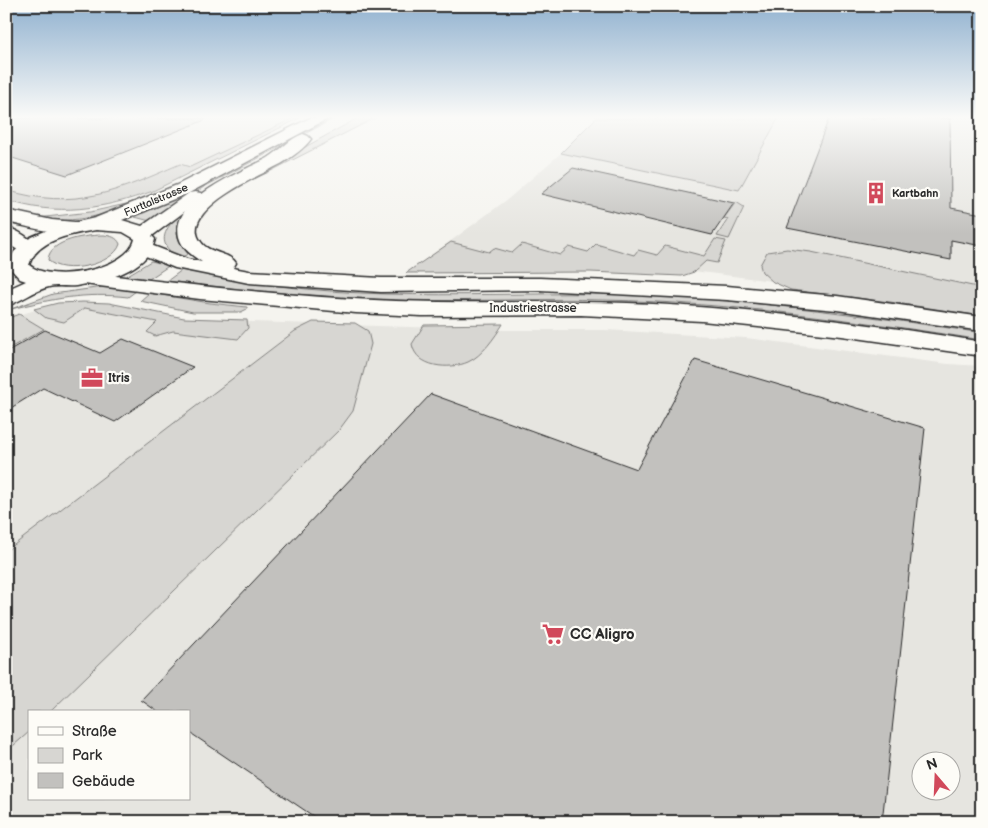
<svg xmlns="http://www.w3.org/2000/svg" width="988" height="828" font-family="'Balsamiq Sans',sans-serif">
	<rect width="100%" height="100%" fill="#f5f4ef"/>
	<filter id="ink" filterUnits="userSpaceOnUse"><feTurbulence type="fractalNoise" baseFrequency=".02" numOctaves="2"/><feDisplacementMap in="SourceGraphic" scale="10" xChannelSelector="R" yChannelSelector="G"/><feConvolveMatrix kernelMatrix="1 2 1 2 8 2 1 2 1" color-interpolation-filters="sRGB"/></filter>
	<g filter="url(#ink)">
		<path fill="#e6e5e0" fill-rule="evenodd" d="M6 118H299L168 183 106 204 6 198Z
			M778 118H982V316L835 289 693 271 421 263 508 199 561 153 739 190Z
			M83 302 109 303 184 318 252 322 505 330H605L746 338 948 364 982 366V822H6V319L58 303ZM29 712H189V799H29ZM920 760H950V790H920Z"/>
		<path fill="#d7d6d2" stroke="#81807e" d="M294 118H300L153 191C104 209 56 217 6 200V190C75 211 118 191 180 164L190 167Z
			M333 118H335L204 187 150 221 135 217 193 191Z
			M358 118H375L269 172 248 181 247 179Z
			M596 118H771L778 119 739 190 561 153Z
			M144 200C109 214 75 225 37 218L90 212Z
			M736 202 744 207 729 239 717 236 728 219 724 218Z
			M187 208C174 227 173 235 188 254L180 258C150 242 169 223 187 208Z
			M104 235C111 236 117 237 120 244 114 265 62 276 48 260 49 239 89 235 104 235Z
			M715 239 726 241 717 263 706 261 694 272 682 276 590 272 406 273 451 242 489 252 494 248 512 253 522 244 560 255 569 247 588 252 596 244 634 255 638 250 657 255 665 246 704 256Z
			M787 249 811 252 982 288V316L890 302 791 290 773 282 762 272 760 265 767 252Z
			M151 261 170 265 149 279 126 276Z
			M182 270C249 284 317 292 386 294 459 296 531 293 604 294 731 297 857 314 982 333V340C857 320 732 303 606 300 537 298 469 302 400 300 322 297 244 290 167 281Z
			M103 287 136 291 128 297C85 292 52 299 11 309L53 294Z
			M149 293 210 303 247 307V309L241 312H193L140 301Z
			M83 302 109 303 184 318 247 320 248 328 238 339 173 331 155 336 147 332 157 322 85 308 64 322 46 318 34 309 58 303Z
			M19 314 44 329 6 350V319Z
			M313 322 355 323 368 331 371 344 353 411 339 430 50 712H29V732L6 752V551L295 331Z
			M503 324C495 337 482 356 468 362 450 370 416 368 412 344L424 325Z"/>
		<path fill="#c2c1be" stroke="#2b2b2b" d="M6 118H205V120L67 175 6 156Z
			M829 118H950L951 208 982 214V246L951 240V260L787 228Z
			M573 168 734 203 712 235 541 194Z
			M45 330 100 353 123 339 193 367 115 422 43 388 6 411V352Z
			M695 360 925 428 882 822H322L189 732V712H158L141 700 431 394 637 469Z"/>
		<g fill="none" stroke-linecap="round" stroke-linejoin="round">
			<g stroke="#2b2b2b" stroke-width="3">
				<path id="minor" d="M303 134 308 136 311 139C305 148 293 156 284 162 265 174 176 209 201 242 209 254 229 252 236 263L233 268 249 271 381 278H540L727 286 837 296 982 317V331L837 310 727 300 540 290 381 292 249 283 175 268 136 252 133 248 136 244 143 242 187 259 202 262C193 256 182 249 179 237 170 199 241 172 268 158 280 151 290 138 303 134Z
					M6 210 52 220 86 223 89 227 86 231C60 237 31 227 6 222Z
					M6 227C17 230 32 239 38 248L35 252C23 255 16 249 6 242Z
					M84 272C187 285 291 297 395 301 481 304 567 300 653 304 763 310 873 324 982 342V356L842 336 702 321 581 315 422 316 356 313 200 299 76 283 73 278 76 273Z"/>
			</g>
			<g stroke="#2b2b2b" stroke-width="3">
				<path id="major" d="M310 118H329L189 193 122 220 142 226 189 193 195 192 201 193 204 197 152 236 155 239C149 271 103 281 76 286 67 287 57 285 49 287 34 290 21 302 6 306V290L26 281 20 279 8 266 14 252 31 237 55 227 95 218 177 185ZM96 230 123 232 135 239C128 270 51 284 29 265 37 239 73 234 96 230Z"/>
			</g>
			<use href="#minor" fill="#fdfcf7" fill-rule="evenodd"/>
			<use href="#major" fill="#fdfcf7" fill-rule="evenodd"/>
		</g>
	</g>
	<linearGradient id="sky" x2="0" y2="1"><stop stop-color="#90b1cf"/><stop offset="0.5" stop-color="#fafaf8"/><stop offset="1" stop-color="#fafaf8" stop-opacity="0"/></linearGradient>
	<rect width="988" height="234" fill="url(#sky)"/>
	<defs>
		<g id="building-bare" transform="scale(1.725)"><path d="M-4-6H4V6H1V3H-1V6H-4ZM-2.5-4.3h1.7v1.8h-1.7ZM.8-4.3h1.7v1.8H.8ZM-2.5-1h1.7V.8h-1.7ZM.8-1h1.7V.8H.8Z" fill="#d1495b" stroke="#fdfcf7" stroke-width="2.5" paint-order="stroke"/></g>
		<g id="office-bare" transform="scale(1.725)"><path d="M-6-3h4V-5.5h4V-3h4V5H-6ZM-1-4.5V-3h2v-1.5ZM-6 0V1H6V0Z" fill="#d1495b" stroke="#fdfcf7" stroke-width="2.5" paint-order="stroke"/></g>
		<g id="supermarket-bare" transform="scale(1.725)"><path d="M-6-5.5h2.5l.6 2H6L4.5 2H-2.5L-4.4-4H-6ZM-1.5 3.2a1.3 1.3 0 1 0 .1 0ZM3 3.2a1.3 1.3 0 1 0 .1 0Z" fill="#d1495b" stroke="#fdfcf7" stroke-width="2.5" paint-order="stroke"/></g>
	</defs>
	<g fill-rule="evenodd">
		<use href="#building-bare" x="876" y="193"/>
		<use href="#office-bare" x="92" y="378"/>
		<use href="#supermarket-bare" x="553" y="634"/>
	</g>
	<g text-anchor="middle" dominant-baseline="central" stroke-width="4.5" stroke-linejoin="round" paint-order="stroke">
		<g font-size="11" font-weight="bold" fill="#2b2b2b" stroke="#fdfcf7" text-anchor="start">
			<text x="892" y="193">Kartbahn</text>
		</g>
		<g font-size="11" fill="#2b2b2b" stroke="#fdfcf7">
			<text transform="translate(156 200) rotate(-23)">Furttalstrasse</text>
		</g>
		<g font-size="12" fill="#2b2b2b" stroke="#fdfcf7">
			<text x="533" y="308">Industriestrasse</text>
		</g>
		<g font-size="12" font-weight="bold" fill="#2b2b2b" stroke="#fdfcf7" text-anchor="start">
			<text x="108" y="378">Itris</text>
		</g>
		<g font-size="15" font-weight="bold" fill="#2b2b2b" stroke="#fdfcf7" text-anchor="start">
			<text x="570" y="634">CC Aligro</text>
		</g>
	</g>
	<rect width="988" height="828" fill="none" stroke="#fdfcf7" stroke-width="25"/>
	<rect x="12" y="12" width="963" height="803" fill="none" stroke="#2b2b2b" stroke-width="2" filter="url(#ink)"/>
	<rect x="28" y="710" width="162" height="90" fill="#fdfcf7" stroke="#a9a8a5"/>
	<rect x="38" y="727" width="25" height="8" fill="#fdfcf7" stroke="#a9a8a5"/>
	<text x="72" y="736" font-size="15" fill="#2b2b2b">Straße</text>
	<rect x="38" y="748" width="25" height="15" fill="#d7d6d2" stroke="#a9a8a5"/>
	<text x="72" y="760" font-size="15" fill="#2b2b2b">Park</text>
	<rect x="38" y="773" width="25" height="15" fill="#c2c1be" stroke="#a9a8a5"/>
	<text x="72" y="786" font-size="15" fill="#2b2b2b">Gebäude</text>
	<g transform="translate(936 776) rotate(341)"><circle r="24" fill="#fdfcf7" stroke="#a9a8a5"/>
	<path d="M0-4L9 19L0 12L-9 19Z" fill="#d1495b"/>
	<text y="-8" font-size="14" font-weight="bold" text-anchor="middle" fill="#2b2b2b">N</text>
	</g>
</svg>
